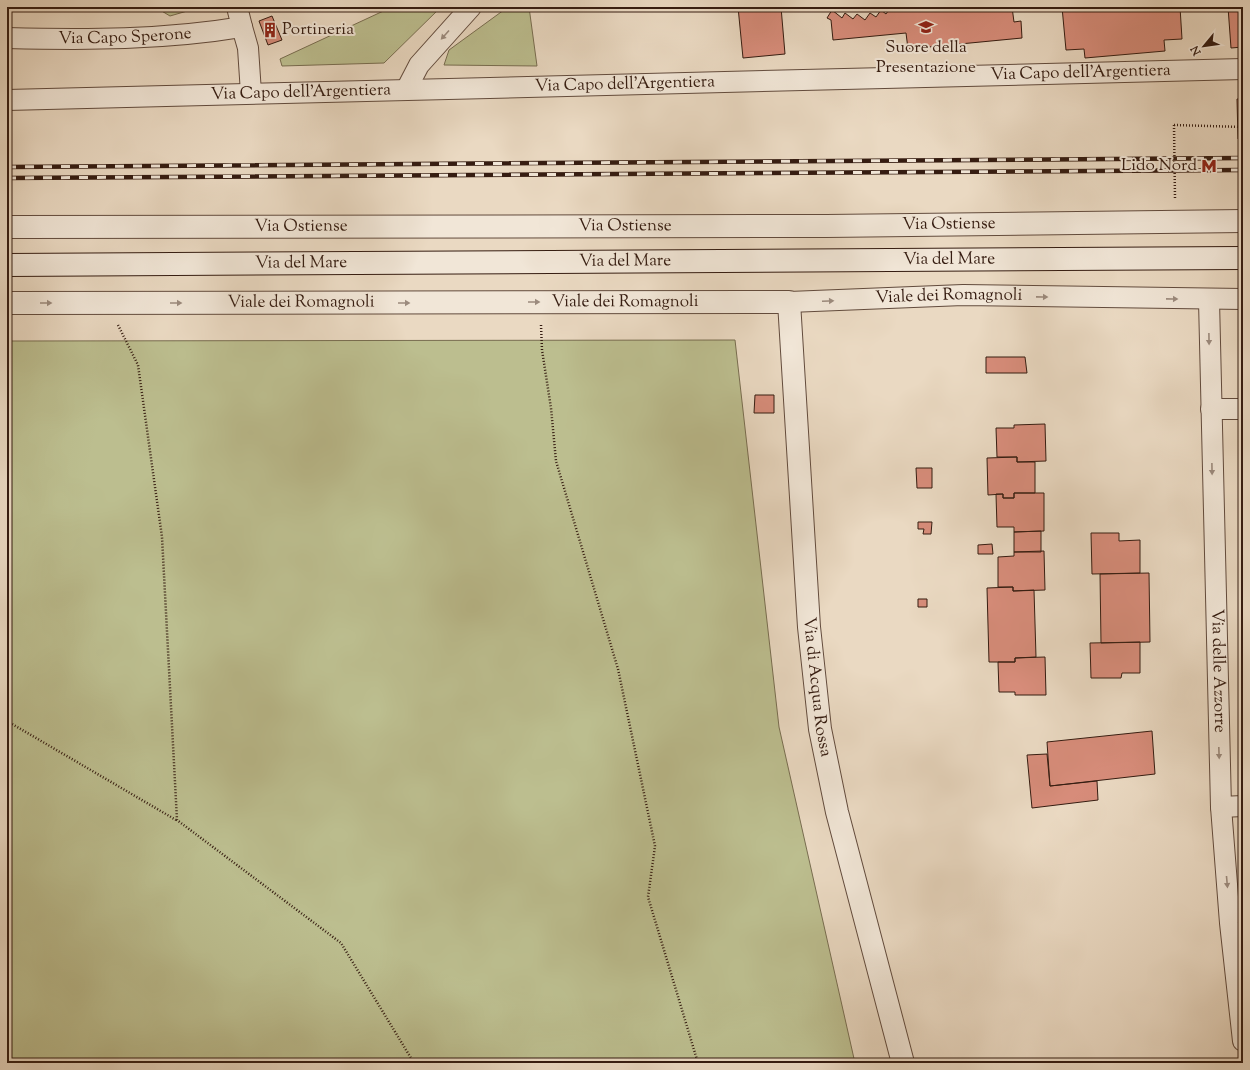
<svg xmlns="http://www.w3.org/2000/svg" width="1250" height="1070" font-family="'Sorts Mill Goudy',serif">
	<rect width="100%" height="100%" fill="#ead9c2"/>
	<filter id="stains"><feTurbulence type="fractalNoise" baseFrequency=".005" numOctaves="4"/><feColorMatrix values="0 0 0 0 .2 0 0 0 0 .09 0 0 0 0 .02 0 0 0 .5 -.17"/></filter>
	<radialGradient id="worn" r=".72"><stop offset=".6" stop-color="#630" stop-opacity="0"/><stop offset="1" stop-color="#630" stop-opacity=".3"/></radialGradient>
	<path fill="#bcbe8f" stroke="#786d50" d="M155 7H201L170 16Z
		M392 7H441L384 63 282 66 280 59Z
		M508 7H529L537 66 444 65 449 50Z
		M735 340 779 727 855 1063H7V341Z"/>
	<path fill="#d88d7b" stroke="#351c11" d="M738 7H781L785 54 743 58Z
		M891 7 900 11 903 7H1012L1014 22 1021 21 1022 38 908 49 906 33 833 40 831 20 827 18 832 10 842 18 845 13 853 19 857 14 865 20 870 13 876 17 881 10 886 14Z
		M1062 7H1180L1182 39 1164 40 1165 51 1085 58 1084 49 1066 50Z
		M1228 7H1243V47L1231 48Z
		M272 16 282 40 268 45 259 21Z
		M1237 99H1243V139H1238Z
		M986 357H1025L1027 373H986Z
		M755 395H774V413H754Z
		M1045 424 1046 461 1017 462V457H997L996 428H1014V425Z
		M1017 457V462H1035V493H1014V498H1003V494L988 495 987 458Z
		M916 468H932V488H917Z
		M1014 493H1044V531L1014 532V527H997L996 494H1003V498H1014Z
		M918 522H932L931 534H923L924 529H918Z
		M1041 531V552H1014V532Z
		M1091 533H1119V541L1140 540V573L1092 574Z
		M992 544 993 554H978V545Z
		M1044 551 1045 590 1013 591V587H998V557L1014 556V552Z
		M1149 573 1150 642 1101 643 1100 574Z
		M1013 587V591L1034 590 1036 657 1015 658V662H989L987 588Z
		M918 599H927V607H918Z
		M1140 642V673H1122L1121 678H1091L1090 643Z
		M1045 657 1046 695H1015V692H999L998 662H1015V658Z
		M1152 731 1155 774 1050 786 1047 742Z
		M1047 754 1050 786 1097 781 1098 800 1032 808 1027 755Z"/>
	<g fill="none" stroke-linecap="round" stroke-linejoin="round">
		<g stroke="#624b3d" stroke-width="22">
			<g id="minor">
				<path d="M242 27 248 48 251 93"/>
				<path id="s1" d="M7 38C86 40 164 40 242 27L237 7"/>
				<path d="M406 90 419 65 471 7"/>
				<path id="s2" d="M7 100 1243 69"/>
				<path id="s3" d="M1209 300 1221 807 1230 923 1243 1041"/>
				<path id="s4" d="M789 302 963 295 1243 299"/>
				<path d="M1211 409H1243"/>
				<path d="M1221 807 1243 806"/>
			</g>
		</g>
		<g stroke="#624b3d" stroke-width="24">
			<g id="tertiary">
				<path id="s5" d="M7 227 826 226 1243 221"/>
				<path id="s6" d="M7 303 789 302 809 627 820 729 837 812 903 1063"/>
			</g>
		</g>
		<g stroke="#351c11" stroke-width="24">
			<g id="secondary">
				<path id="s7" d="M7 265 1243 258"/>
			</g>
		</g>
		<path stroke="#351c11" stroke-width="2.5" stroke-dasharray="1 2" stroke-linecap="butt" d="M1174 125 1243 127
			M118 325 138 365 162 537 177 820 341 943 414 1063
			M541 325 542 350 551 408 556 461 618 669 655 846 648 897 698 1063
			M7 721 176 820"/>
		<use href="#minor" stroke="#f1e6d7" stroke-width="20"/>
		<use href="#tertiary" stroke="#f1e6d7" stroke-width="22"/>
		<use href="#secondary" stroke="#f1e6d7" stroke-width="22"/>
		<g stroke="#351c11" stroke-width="4.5">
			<path id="rail" d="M7 167 1243 158
				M7 178 1243 170"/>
		</g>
		<use href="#rail" stroke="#f1e6d7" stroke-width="3" stroke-dasharray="9" stroke-linecap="butt"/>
		<path stroke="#351c11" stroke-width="2.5" stroke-dasharray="1 2" stroke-linecap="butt" d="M1174 125 1175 199"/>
	</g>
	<defs><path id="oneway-solid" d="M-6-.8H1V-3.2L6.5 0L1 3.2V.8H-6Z"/></defs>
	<g fill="#9c8b7e">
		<use href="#oneway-solid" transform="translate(445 35) rotate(132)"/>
		<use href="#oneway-solid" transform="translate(1042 297) rotate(1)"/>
		<use href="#oneway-solid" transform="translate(1172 299) rotate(1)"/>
		<use href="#oneway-solid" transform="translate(828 301) rotate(-2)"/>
		<use href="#oneway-solid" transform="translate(534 302)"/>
		<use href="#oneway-solid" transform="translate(46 303)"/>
		<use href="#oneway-solid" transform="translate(176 303)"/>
		<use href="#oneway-solid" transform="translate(404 303)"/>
		<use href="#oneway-solid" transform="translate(1209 339) rotate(89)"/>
		<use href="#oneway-solid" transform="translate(1212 469) rotate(89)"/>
		<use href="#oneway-solid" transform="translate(1219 753) rotate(88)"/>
		<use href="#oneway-solid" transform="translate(1227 882) rotate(85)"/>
	</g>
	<defs>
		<g id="school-bare" transform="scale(1.2)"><path d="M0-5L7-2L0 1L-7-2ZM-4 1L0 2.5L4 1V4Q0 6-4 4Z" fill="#8f2418" stroke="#f1e6d7" stroke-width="2.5" paint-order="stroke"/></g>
		<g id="building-bare" transform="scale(1.2)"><path d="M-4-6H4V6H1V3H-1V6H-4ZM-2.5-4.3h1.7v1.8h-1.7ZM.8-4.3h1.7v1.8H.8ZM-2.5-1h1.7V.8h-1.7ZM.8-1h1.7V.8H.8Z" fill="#8f2418" stroke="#f1e6d7" stroke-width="2.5" paint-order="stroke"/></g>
		<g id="metro-bare" transform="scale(1.2)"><path d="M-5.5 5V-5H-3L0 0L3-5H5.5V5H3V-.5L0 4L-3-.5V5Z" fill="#8f2418" stroke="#f1e6d7" stroke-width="2.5" paint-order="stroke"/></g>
	</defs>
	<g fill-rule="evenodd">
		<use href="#school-bare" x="926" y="27"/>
		<use href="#building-bare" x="270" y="30"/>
		<use href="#metro-bare" x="1209" y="166"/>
	</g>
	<g text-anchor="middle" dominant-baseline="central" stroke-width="4" stroke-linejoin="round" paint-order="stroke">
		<g font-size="17" fill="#351c11" stroke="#f1e6d7" text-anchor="start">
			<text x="282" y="30">Portineria</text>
			<text x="926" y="48" text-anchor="middle">Suore della<tspan x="926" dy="20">Presentazione</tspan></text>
			<text x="1197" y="166" text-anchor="end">Lido Nord</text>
		</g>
		<g font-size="17" fill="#351c11" stroke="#f1e6d7">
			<text stroke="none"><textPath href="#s1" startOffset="118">Via Capo Sperone</textPath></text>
			<text stroke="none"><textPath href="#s2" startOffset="1074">Via Capo dell'Argentiera</textPath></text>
			<text stroke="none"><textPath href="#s2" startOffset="618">Via Capo dell'Argentiera</textPath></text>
			<text stroke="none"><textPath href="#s2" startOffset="294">Via Capo dell'Argentiera</textPath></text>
			<text stroke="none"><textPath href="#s5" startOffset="942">Via Ostiense</textPath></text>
			<text stroke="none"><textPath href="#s5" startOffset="294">Via Ostiense</textPath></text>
			<text stroke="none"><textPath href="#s5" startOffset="618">Via Ostiense</textPath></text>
			<text stroke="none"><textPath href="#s7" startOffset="942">Via del Mare</textPath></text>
			<text stroke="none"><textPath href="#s7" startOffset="618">Via del Mare</textPath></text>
			<text stroke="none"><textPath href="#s7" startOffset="294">Via del Mare</textPath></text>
			<text stroke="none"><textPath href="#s4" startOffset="160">Viale dei Romagnoli</textPath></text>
			<text stroke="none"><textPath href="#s6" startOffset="618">Viale dei Romagnoli</textPath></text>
			<text stroke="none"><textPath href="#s6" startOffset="294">Viale dei Romagnoli</textPath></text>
			<text stroke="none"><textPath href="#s3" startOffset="371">Via delle Azzorre</textPath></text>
			<text stroke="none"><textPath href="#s6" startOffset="1168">Via di Acqua Rossa</textPath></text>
		</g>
	</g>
	<rect width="1250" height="1070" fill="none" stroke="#ead9c2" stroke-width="24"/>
	<rect x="8" y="8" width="1234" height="1054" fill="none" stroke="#351c11" stroke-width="2"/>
	<rect x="12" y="12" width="1226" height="1046" fill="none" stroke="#351c11"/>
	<g transform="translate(1204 46) rotate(241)" stroke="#f1e6d7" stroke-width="3" paint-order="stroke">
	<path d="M0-3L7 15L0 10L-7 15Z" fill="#351c11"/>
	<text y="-6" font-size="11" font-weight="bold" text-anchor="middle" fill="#351c11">N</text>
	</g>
	<rect width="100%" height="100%" filter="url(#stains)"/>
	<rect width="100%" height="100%" fill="url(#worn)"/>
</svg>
